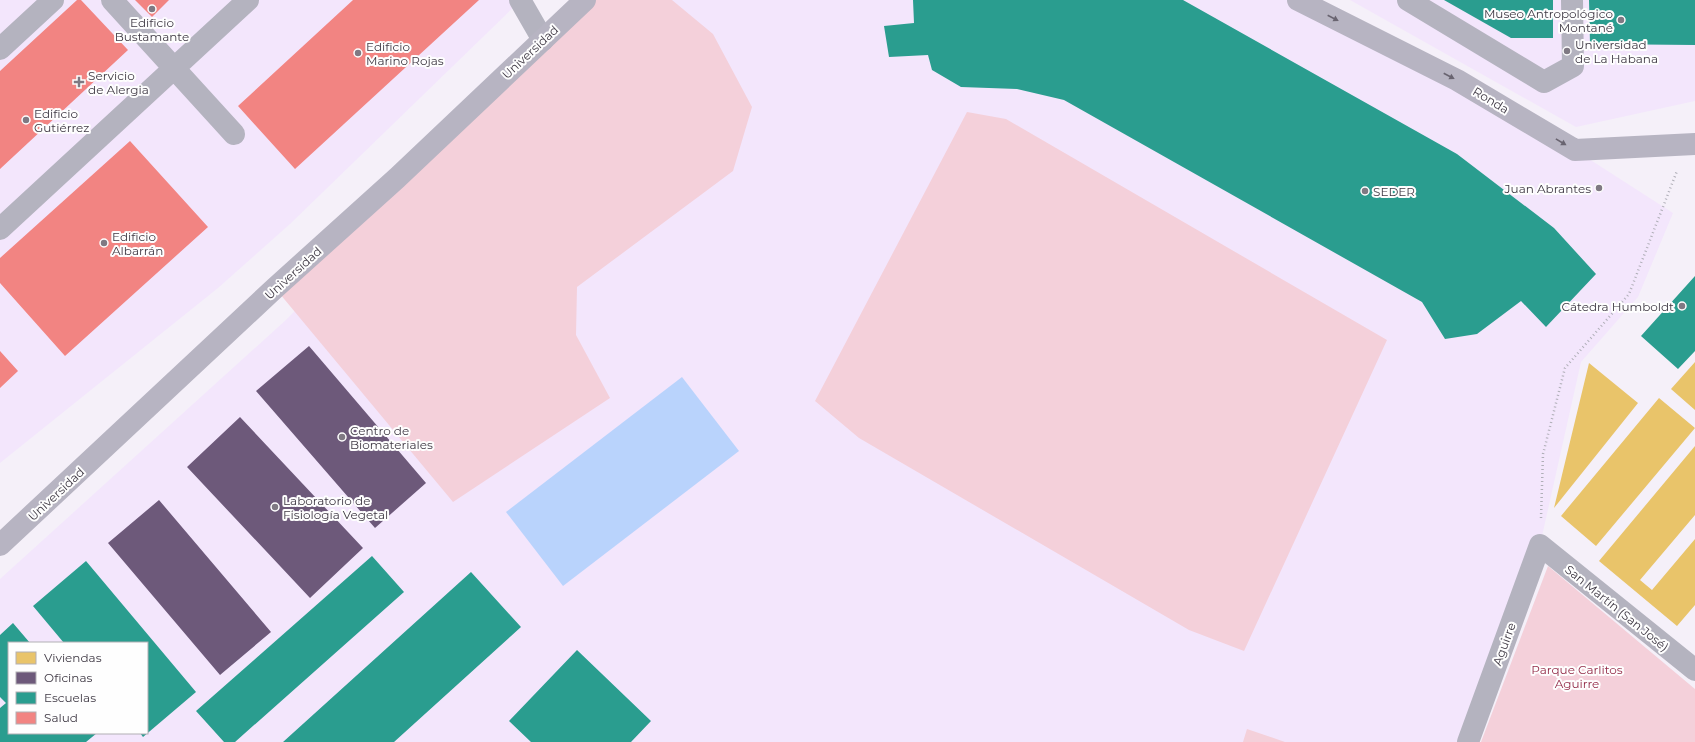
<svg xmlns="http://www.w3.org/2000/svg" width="1695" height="742" font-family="Montserrat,sans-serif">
	<rect width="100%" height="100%" fill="#f5f0f9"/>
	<path fill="#f3e6fc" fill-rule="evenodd" d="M0 0H521L290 224 218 288 0 463Z
		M593 0H1298L1575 150 1673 213 1638 297 1581 362 1540 545 1468 742H0V579L287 319ZM9 643H147V733H9Z
		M1350 0H1695V101L1576 127Z"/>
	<path fill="#f4d0da" d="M585 0H672L713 34 752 107 733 171 577 287 576 335 610 398 453 502 275 288Z
		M967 112 1006 119 1387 340 1244 651 1189 630 859 438 815 401Z
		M1548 566 1695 689V742H1481Z
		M1247 729 1285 742H1243Z"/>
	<path fill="#b9d3fc" d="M682 377 739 451 563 586 506 512Z"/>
	<path fill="#e9c46a" d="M1695 362V410L1671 389Z
		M1589 363 1638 403 1554 508Z
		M1659 398 1695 428 1596 546 1561 516Z
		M1695 446V515L1640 580 1652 590 1695 539V605L1677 626 1599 561Z"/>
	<path fill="#6d597a" d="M309 346 426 483 375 528 256 391Z
		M240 417 363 548 310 598 187 467Z
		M159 500 271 632 220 675 108 543Z"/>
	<path fill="#2a9d8f" d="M913 0H1183L1457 154 1554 228 1596 274 1546 327 1521 301 1477 334 1445 339 1422 302 1064 100 1017 89 961 87 932 70 928 55 889 57 884 26 914 23Z
		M1444 0H1553V38H1511Z
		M1589 0H1695V45L1590 44Z
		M1695 276V351L1678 369 1641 336Z
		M372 556 404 592 235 742H224L196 711Z
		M86 561 196 692 143 737 140 733H147V643H64L33 606Z
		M471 572 521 627 394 742H283Z
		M13 623 30 643H9V733H97L86 742H0V708L6 703 0 697V635Z
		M577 650 651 721 631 742H531L509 721Z"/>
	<path fill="#f28482" d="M77 0H81L128 50 0 169V71Z
		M135 0H169L152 17Z
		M353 0H479L295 169 238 106Z
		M130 141 208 227 65 356 0 283V258Z
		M0 351 18 371 0 388Z"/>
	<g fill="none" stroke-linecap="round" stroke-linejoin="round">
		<path stroke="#b0afb8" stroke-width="2.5" stroke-dasharray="1 3" stroke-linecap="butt" d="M1541 518 1543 454 1565 368 1629 294 1677 171"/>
		<path stroke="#b4b3bf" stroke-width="22" d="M112 0 234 134
			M520 0 543 40
			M1408 0 1544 82 1573 66 1572 0
			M0 49 53 0
			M0 229 248 0
			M1468 742 1540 545 1695 670"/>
		<path stroke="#b7b4c2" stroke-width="22" d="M1298 0 1457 80 1575 150 1695 144
			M0 545 275 288 397 178 585 0"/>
	</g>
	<defs><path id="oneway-solid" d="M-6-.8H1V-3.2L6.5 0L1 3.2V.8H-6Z"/></defs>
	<g fill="#696470">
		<use href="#oneway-solid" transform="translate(1333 18) rotate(27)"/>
		<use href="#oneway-solid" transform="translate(1449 76) rotate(28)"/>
		<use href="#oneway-solid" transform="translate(1561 142) rotate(31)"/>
	</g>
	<g fill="#7f7983" stroke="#fefefe" stroke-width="1.5">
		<circle cx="152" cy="9" r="4"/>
		<circle cx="1621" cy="20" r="4"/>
		<circle cx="1567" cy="51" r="4"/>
		<circle cx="358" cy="53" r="4"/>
		<path d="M77 76h4v4h4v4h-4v4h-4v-4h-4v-4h4z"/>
		<circle cx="26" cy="120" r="4"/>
		<circle cx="1599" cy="188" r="4"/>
		<circle cx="1365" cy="191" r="4"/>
		<circle cx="104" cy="243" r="4"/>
		<circle cx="1682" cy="306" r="4"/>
		<circle cx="342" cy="437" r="4"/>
		<circle cx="275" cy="507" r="4"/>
	</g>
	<g text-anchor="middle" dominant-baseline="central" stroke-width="4" stroke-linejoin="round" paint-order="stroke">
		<g font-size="12" fill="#3f3944" stroke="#fefefe" text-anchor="start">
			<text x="1613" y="13" text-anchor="end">Museo Antropológico<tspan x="1613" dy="14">Montané</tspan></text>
			<text x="152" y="22" text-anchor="middle">Edificio<tspan x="152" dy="14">Bustamante</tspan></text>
			<text x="1575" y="44">Universidad<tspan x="1575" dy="14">de La Habana</tspan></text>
			<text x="366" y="46">Edificio<tspan x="366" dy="14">Marino Rojas</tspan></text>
			<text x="88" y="75">Servicio<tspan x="88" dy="14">de Alergia</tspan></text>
			<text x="34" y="113">Edificio<tspan x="34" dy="14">Gutiérrez</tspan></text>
			<text x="1591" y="188" text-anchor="end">Juan Abrantes</text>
			<text x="1373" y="191">SEDER</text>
			<text x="112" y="236">Edificio<tspan x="112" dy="14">Albarrán</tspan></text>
			<text x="1674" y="306" text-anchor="end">Cátedra Humboldt</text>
			<text x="350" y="430">Centro de<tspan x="350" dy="14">Biomateriales</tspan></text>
			<text x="283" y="500">Laboratorio de<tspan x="283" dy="14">Fisiología Vegetal</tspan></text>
		</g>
		<g font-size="12" fill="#3f3944" stroke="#fefefe">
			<text transform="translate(530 52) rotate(-43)">Universidad</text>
			<text transform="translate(1491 100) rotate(31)">Ronda</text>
			<text transform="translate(293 273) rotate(-42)">Universidad</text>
			<text transform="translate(56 494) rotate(-43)">Universidad</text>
			<text transform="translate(1617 608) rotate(39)">San Martín (San José)</text>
			<text transform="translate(1504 644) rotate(-70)">Aguirre</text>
		</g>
		<g font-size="12" fill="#932b48" stroke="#fefefe">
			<text x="1577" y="669">Parque Carlitos<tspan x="1577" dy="14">Aguirre</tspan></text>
		</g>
	</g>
	<rect x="8" y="642" width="140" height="92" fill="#fefefe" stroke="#b2afb4"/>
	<rect x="16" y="652" width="20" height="12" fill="#e9c46a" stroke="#b2afb4"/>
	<text x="44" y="662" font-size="12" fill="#3f3944">Viviendas</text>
	<rect x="16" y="672" width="20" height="12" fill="#6d597a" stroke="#b2afb4"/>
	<text x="44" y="682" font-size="12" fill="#3f3944">Oficinas</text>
	<rect x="16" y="692" width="20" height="12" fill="#2a9d8f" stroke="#b2afb4"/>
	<text x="44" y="702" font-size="12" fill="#3f3944">Escuelas</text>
	<rect x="16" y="712" width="20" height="12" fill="#f28482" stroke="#b2afb4"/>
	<text x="44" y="722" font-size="12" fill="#3f3944">Salud</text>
</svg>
